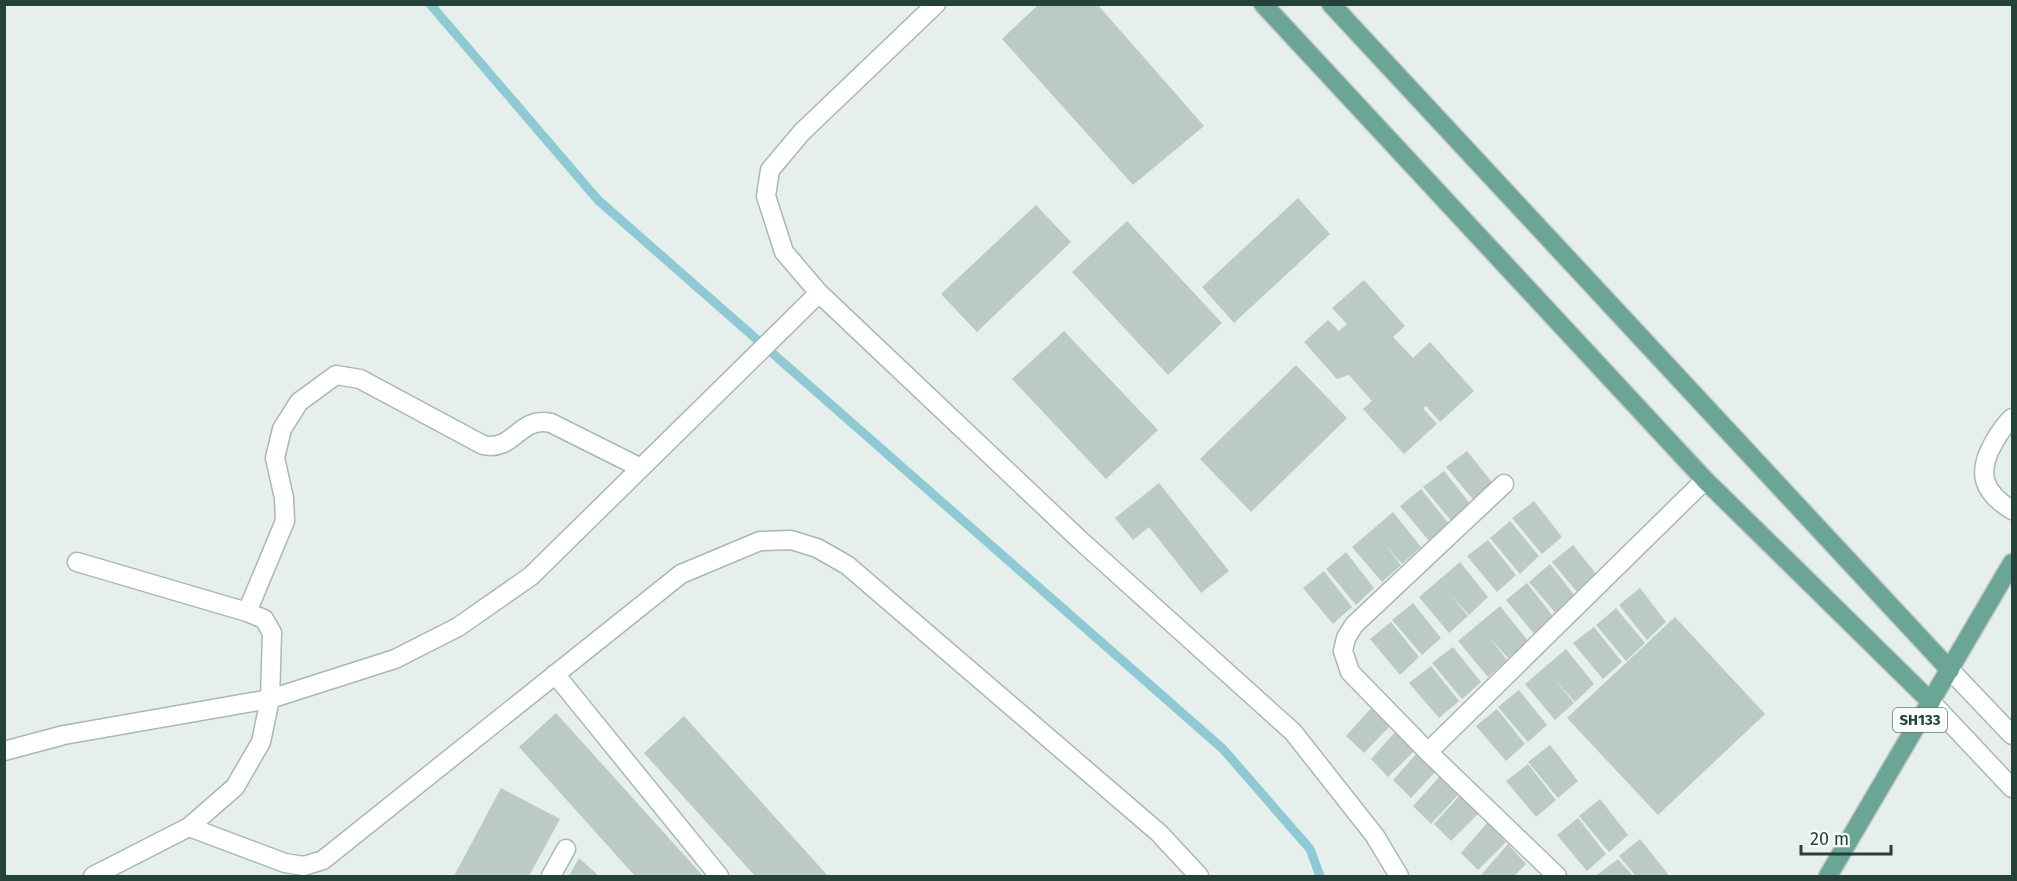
<svg xmlns="http://www.w3.org/2000/svg" width="2017" height="881" font-family="'Fira Sans',sans-serif">
	<rect width="100%" height="100%" fill="#e6efeb"/>
	<g fill="none" stroke-linecap="round" stroke-linejoin="round">
		<path stroke="#8ec9d4" stroke-width="9" d="M430 4 598 200 1223 749 1310 849 1320 876"/>
	</g>
	<path fill="#bbcac4" d="M1039 4H1097L1204 126 1133 185 1002 39Z
		M1298 198 1330 234 1234 323 1202 287Z
		M1036 205 1071 242 977 332 941 294Z
		M1127 221 1222 323 1168 375 1072 272Z
		M1364 280 1405 326 1393 337 1413 358 1430 342 1474 391 1440 422 1426 406 1423 408 1437 424 1404 454 1363 409 1372 401 1349 375 1337 379 1304 342 1328 320 1339 331 1347 324 1332 308Z
		M1064 331 1158 430 1106 479 1012 379Z
		M1296 365 1347 418 1251 512 1200 459Z
		M1467 451 1495 486 1476 503 1446 467Z
		M1444 471 1472 506 1453 523 1423 487Z
		M1159 483 1229 571 1201 593 1149 527 1133 540 1115 518Z
		M1421 489 1449 524 1430 542 1400 506Z
		M1534 501 1562 537 1542 554 1512 518Z
		M1393 512 1421 547 1402 564 1383 542 1401 565 1382 582 1352 547Z
		M1510 521 1539 556 1520 574 1490 538Z
		M1488 540 1516 575 1497 592 1467 556Z
		M1573 545 1601 580 1582 598 1552 562Z
		M1346 552 1374 588 1356 605 1326 569Z
		M1460 562 1488 597 1469 615 1449 593 1468 616 1449 633 1419 597Z
		M1550 564 1578 600 1559 617 1529 582Z
		M1324 571 1352 607 1333 624 1303 588Z
		M1527 583 1555 619 1536 636 1506 600Z
		M1640 588 1666 622 1647 640 1619 605Z
		M1413 603 1441 638 1422 655 1392 620Z
		M1500 606 1528 641 1508 658 1489 637 1507 660 1488 677 1458 641Z
		M1616 608 1645 643 1626 661 1596 625Z
		M1675 617 1765 714 1658 815 1567 718Z
		M1391 622 1419 657 1400 675 1370 639Z
		M1594 627 1622 662 1603 679 1573 643Z
		M1453 647 1481 682 1462 699 1432 663Z
		M1566 649 1594 684 1575 702 1555 680 1574 703 1555 720 1525 684Z
		M1431 666 1459 701 1439 718 1409 683Z
		M1519 690 1547 725 1528 742 1498 707Z
		M1374 705 1391 725 1364 753 1346 736Z
		M1497 709 1525 744 1506 761 1476 726Z
		M556 713 703 876H635L519 747Z
		M684 716 828 876H755L644 753Z
		M1398 729 1416 749 1388 777 1371 759Z
		M1550 745 1578 781 1558 798 1528 762Z
		M1420 750 1438 769 1411 798 1393 780Z
		M1528 764 1556 800 1536 817 1506 781Z
		M1440 776 1458 795 1431 824 1413 806Z
		M501 788 560 819 529 876H454Z
		M1461 794 1479 813 1451 841 1434 824Z
		M1600 799 1628 835 1609 852 1579 816Z
		M1578 818 1606 854 1587 871 1557 835Z
		M1488 822 1506 842 1478 870 1461 853Z
		M1640 839 1668 874 1666 876H1636L1619 856Z
		M1508 844 1526 864 1514 876H1482L1481 875Z
		M579 858 599 876H569Z
		M1618 859 1633 876H1598L1597 875Z"/>
	<g fill="none" stroke-linecap="round" stroke-linejoin="round">
		<g stroke="#a8b8b2" stroke-width="21">
			<path id="minor" d="M936 4 802 132 770 170 766 196 784 252 819 293 1081 541 1293 732 1375 836 1399 876
				M2012 418C2004 425 1998 435 1993 444 1976 474 1984 493 2012 510
				M1504 484 1354 625 1346 638 1343 651 1350 672 1428 752 1557 876
				M77 562 247 612 264 619 272 633 270 699 261 742 235 787 189 827 93 876
				M247 612 285 521 284 498 275 458 282 429 299 402 336 375 360 379 483 445C515 452 518 416 551 423L641 468
				M1950 670 2012 735
				M555 674 719 876
				M1931 702 2012 788
				M4 751 64 735 270 699 395 659 458 627 531 576 819 293
				M1428 752 1705 480
				M189 827 285 863 304 866 323 860 681 574 760 541 791 540 817 548 847 565 1159 833 1199 876
				M551 876 566 849"/>
		</g>
		<g stroke="#c2cac8" stroke-width="21">
			<path id="major" d="M1263 4 1705 480 1931 702
				M1331 4 1950 670
				M1828 876 2012 563"/>
		</g>
		<use href="#minor" stroke="#fff" stroke-width="18"/>
		<use href="#major" stroke="#6aa596" stroke-width="18"/>
	</g>
	<g text-anchor="middle" dominant-baseline="central" stroke-width="4.5" stroke-linejoin="round" paint-order="stroke">
		<rect fill="#f7fbf9" stroke="#637a73" stroke-width="1.5" x="1893" y="708" width="54" height="24" rx="4.5"/>
		<g font-size="15" font-weight="bold" fill="#24423a">
			<text x="1920" y="720">SH133</text>
		</g>
	</g>
	<rect width="2017" height="881" fill="none" stroke="#24423a" stroke-width="12"/>
	<path d="M1801 845v9h90v-9" fill="none" stroke="#24423a" stroke-width="3"/>
	<text x="1810" y="845" font-size="18" fill="#24423a" stroke="#f7fbf9" stroke-width="4.5" paint-order="stroke">20 m</text>
</svg>
